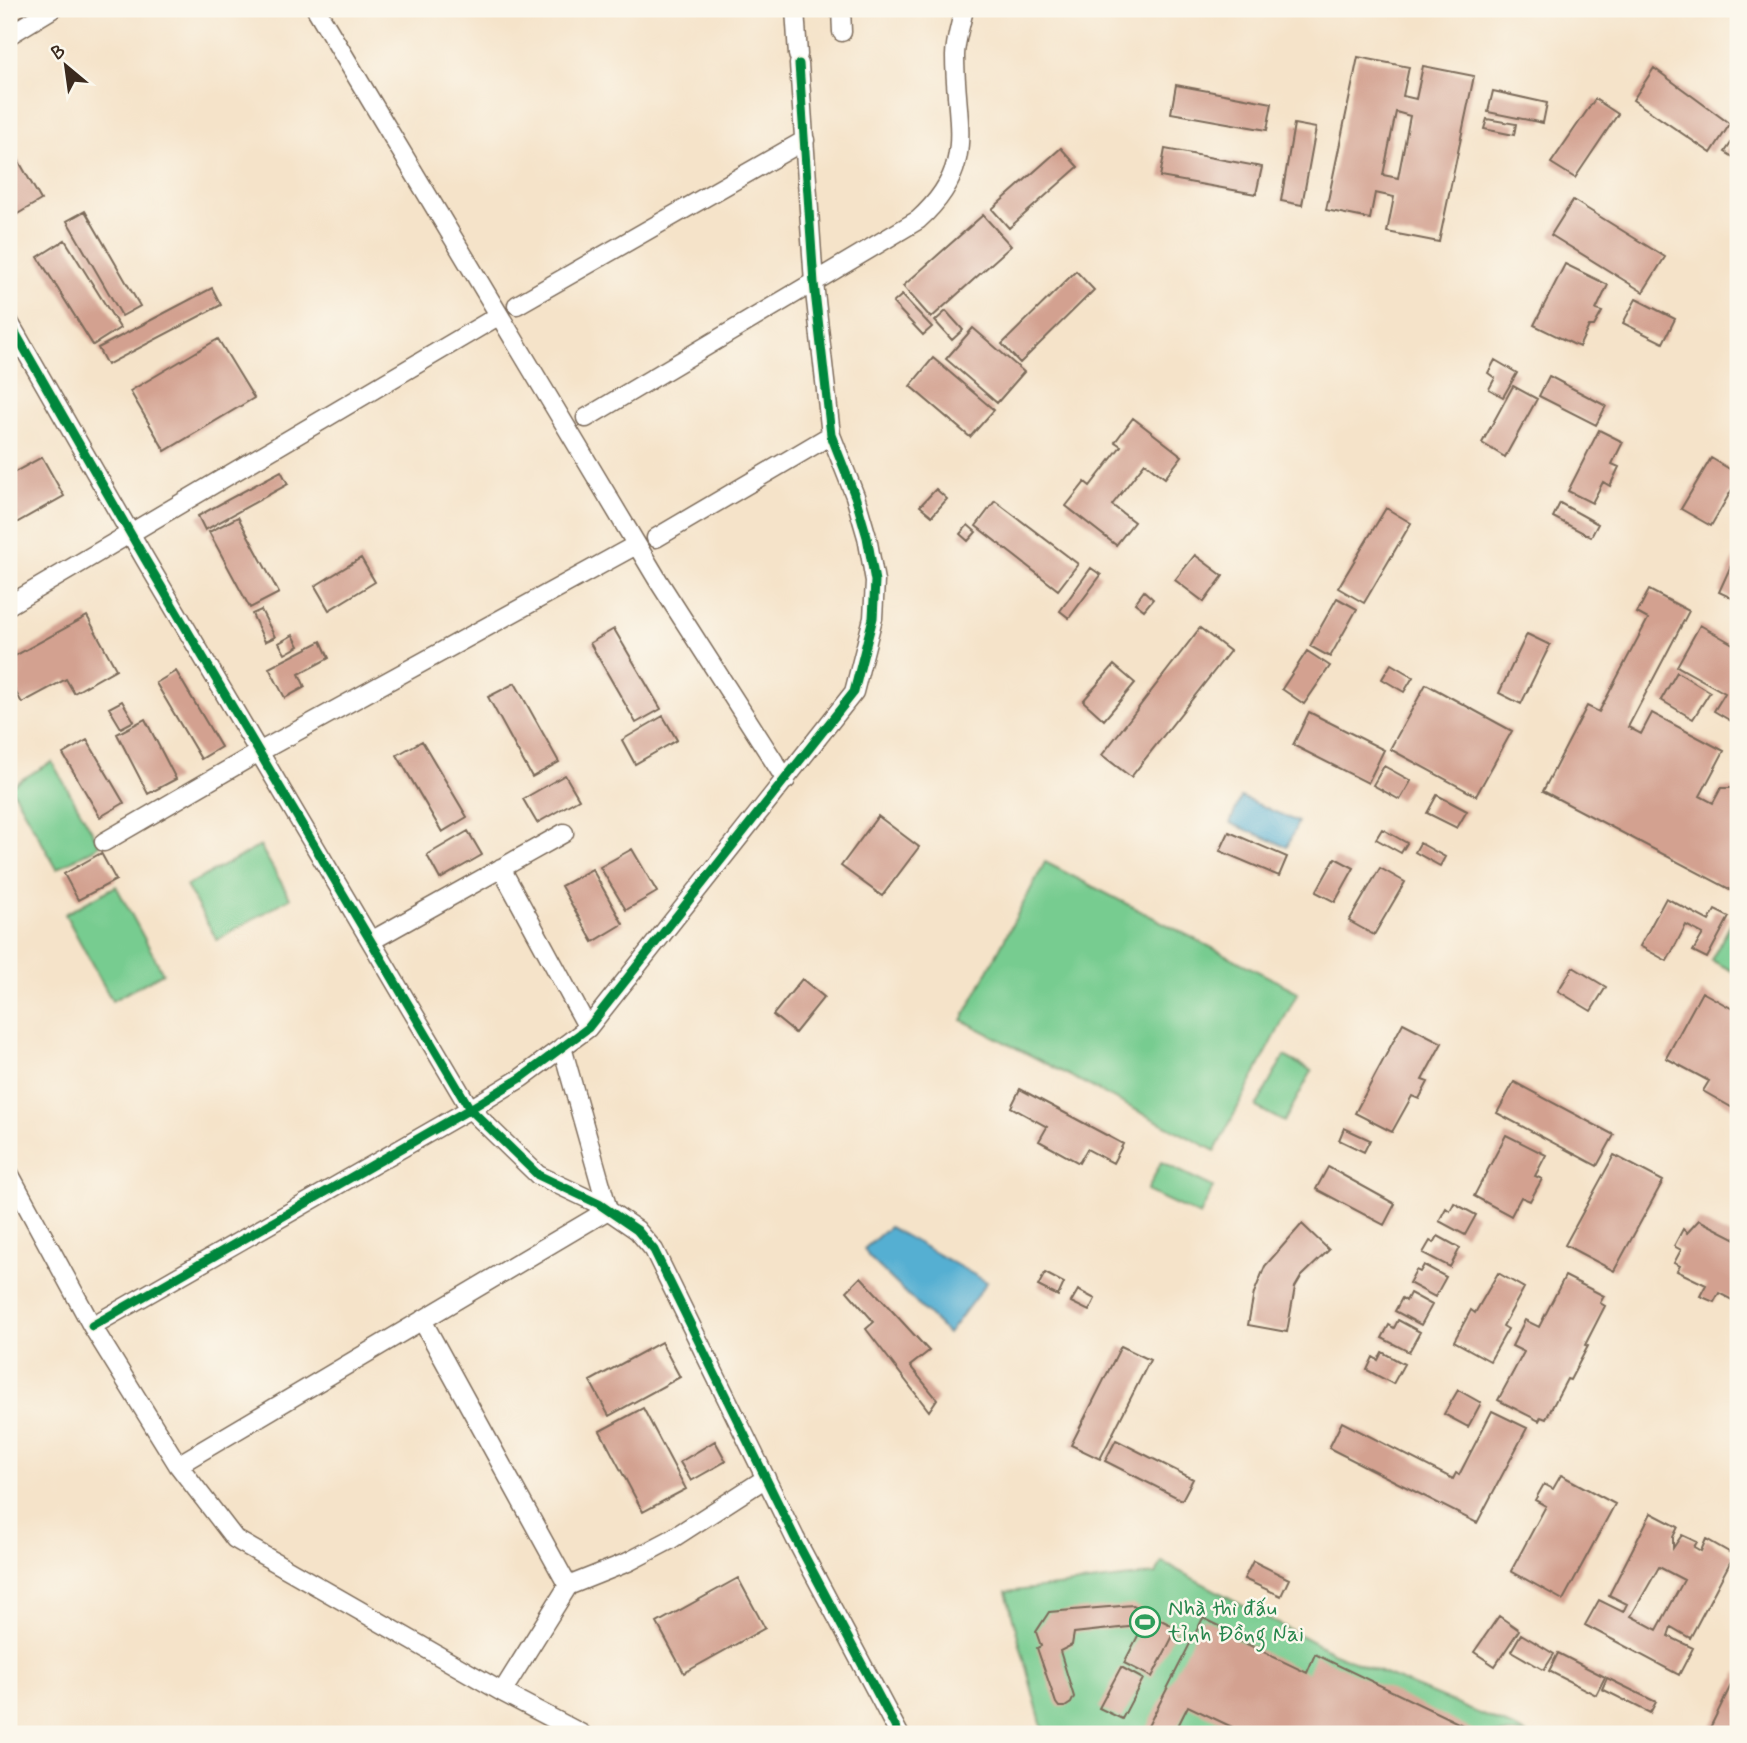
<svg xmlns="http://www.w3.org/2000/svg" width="1747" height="1743" font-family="Mynerve,sans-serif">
	<rect width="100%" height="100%" fill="#fbf7ec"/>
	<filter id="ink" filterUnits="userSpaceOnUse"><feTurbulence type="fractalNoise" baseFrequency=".0143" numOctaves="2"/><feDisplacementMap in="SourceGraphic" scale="14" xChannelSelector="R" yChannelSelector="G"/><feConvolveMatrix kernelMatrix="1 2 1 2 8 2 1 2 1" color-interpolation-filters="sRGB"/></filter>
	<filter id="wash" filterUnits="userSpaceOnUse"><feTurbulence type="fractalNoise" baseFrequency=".00686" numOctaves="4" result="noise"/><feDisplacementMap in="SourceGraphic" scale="28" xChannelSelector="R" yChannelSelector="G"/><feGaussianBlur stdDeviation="1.57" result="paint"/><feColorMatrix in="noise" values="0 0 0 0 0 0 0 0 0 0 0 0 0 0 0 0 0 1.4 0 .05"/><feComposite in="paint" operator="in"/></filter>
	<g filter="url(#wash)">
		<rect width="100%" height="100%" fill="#f5e3c9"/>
		<path fill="#77cc90" stroke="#597b57" stroke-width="2" d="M52 762 100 845 57 869 10 786Z
			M260 846 290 898 217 940 186 886Z
			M1045 862 1298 992 1215 1151 962 1020Z
			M116 886 163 973 112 1001 65 914Z
			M1736 914 1738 915V974L1711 960Z
			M1284 1056 1312 1071 1284 1122 1256 1107Z
			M1161 1162 1213 1187 1200 1216 1147 1191Z
			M1162 1562 1332 1652 1528 1734H1044L1006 1592 1156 1574Z"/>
		<path fill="#55afd2" stroke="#486c78" stroke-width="2" d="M1241 797 1298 822 1287 847 1230 823Z
			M889 1227 987 1282 948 1334 869 1257 864 1249Z"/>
		<g id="blocks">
			<path fill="#d3a190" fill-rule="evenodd" d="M1358 57 1409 67 1403 96 1416 99 1423 66 1474 76 1439 242 1387 232 1394 197 1375 193 1370 219 1326 210ZM1396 112 1410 116 1398 178 1383 175Z
				M1654 68 1730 124 1711 153 1633 100Z
				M1176 85 1272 103 1267 130 1171 113Z
				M1493 91 1547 103 1543 123 1488 112Z
				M1595 99 1618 114 1575 178 1551 163Z
				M1487 119 1516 124 1514 135 1484 129Z
				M1294 124 1316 128 1302 205 1281 201Z
				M1738 133V160L1725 152Z
				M9 144 41 200 9 219Z
				M1061 148 1078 167 1009 228 992 209Z
				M1165 149 1262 167 1256 194 1160 177Z
				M1573 200 1665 257 1643 292 1551 235Z
				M85 211 140 306 122 316 67 221Z
				M983 215 1011 246 931 318 903 286Z
				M65 240 120 328 93 345 38 257Z
				M1565 264 1608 285 1596 310 1602 312 1594 326H1589L1579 347 1534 325Z
				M1076 271 1094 290 1020 363 1002 344Z
				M212 288 221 305 107 365 98 348Z
				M902 295 932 327 923 335 893 303Z
				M1636 299 1675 319 1663 343 1623 323Z
				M946 311 963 330 952 340 935 321Z
				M973 328 1024 372 997 403 946 359Z
				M218 339 254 398 165 451 130 391Z
				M933 358 994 410 970 437 910 386Z
				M1495 360 1517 373 1503 397 1489 389 1495 378 1488 373Z
				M1549 376 1606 406 1596 425 1539 396Z
				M1513 386 1537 399 1505 457 1482 443Z
				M1133 418 1182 456 1165 478 1145 463 1112 505 1134 522 1116 545 1066 506 1085 482 1090 486 1121 446 1115 442Z
				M1599 430 1623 442 1612 464 1619 467 1610 486 1603 482 1592 503 1568 491Z
				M42 457 64 496 9 527V475Z
				M1711 458 1738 474V479L1711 526 1681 509Z
				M281 471 288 484 205 530 198 516Z
				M936 489 947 499 932 516 920 506Z
				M995 501 1078 564 1058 590 976 526Z
				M1560 503 1598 524 1591 537 1553 517Z
				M1386 508 1411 523 1364 603 1338 588Z
				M238 517 279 593 250 608 209 532Z
				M968 525 976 532 968 541 960 534Z
				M1738 550V601L1719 592Z
				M1195 555 1223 576 1204 602 1175 580Z
				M361 558 375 582 329 610 315 586Z
				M1091 568 1101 575 1069 618 1060 611Z
				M1649 590 1689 611 1628 727 1641 734 1652 713 1724 751 1700 796 1713 803 1721 788H1735L1738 783V882L1733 891 1543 791 1587 706 1599 712 1648 619 1637 613Z
				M1144 591 1153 599 1144 610 1135 603Z
				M1337 598 1357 609 1330 657 1310 646Z
				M261 610 275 637 265 642 252 614Z
				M87 616 116 669 74 693 66 679 22 703 9 680V659Z
				M1700 625 1738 647V725L1714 711 1725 693 1677 666Z
				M1200 628 1230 651 1131 777 1102 755Z
				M614 629 661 709 636 723 590 643Z
				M1527 634 1550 645 1521 704 1499 693Z
				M293 635 299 646 285 654 279 643Z
				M321 641 329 658 299 674 305 687 285 698 269 668Z
				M1307 651 1330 666 1304 704 1282 689Z
				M1391 664 1413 677 1404 692 1382 679Z
				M1114 665 1135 683 1104 720 1083 701Z
				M176 671 221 747 201 759 156 683Z
				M1677 672 1710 692 1693 719 1661 700Z
				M515 683 559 762 532 777 488 697Z
				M1426 684 1512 731 1476 796 1390 749Z
				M122 701 134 721 121 728 109 708Z
				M1309 712 1384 750 1368 783 1293 745Z
				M663 716 677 740 635 764 622 740Z
				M145 719 176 779 148 794 117 734Z
				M87 740 124 803 100 817 63 754Z
				M422 741 467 817 442 832 397 755Z
				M1384 766 1411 781 1400 800 1373 785Z
				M565 775 579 799 537 823 523 799Z
				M1437 795 1467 811 1457 828 1427 813Z
				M878 816 919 847 882 896 841 866Z
				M1382 829 1407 843 1401 853 1376 839Z
				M468 831 482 855 440 879 427 855Z
				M1229 832 1287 857 1279 876 1220 851Z
				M1420 843 1445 857 1440 866 1415 852Z
				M632 849 657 892 626 910 600 867Z
				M101 853 116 880 78 900 64 874Z
				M1335 858 1354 868 1335 902 1316 892Z
				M1380 868 1405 882 1374 935 1349 921Z
				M592 869 623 924 593 942 561 886Z
				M1666 898 1709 921 1715 910 1729 917 1707 958 1693 951 1703 934 1686 925 1667 961 1640 946Z
				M1573 967 1606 987 1591 1011 1558 991Z
				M802 979 824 997 795 1033 773 1015Z
				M1702 992 1738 1012V1111L1703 1091 1709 1081 1666 1058Z
				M1403 1023 1442 1043 1422 1080 1428 1082 1419 1099 1412 1096 1392 1132 1355 1113Z
				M1514 1082 1614 1135 1597 1166 1497 1113Z
				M1020 1089 1123 1144 1113 1163 1087 1149 1079 1163 1039 1141 1047 1127 1011 1107Z
				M1344 1128 1370 1140 1364 1152 1339 1140Z
				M1506 1135 1546 1155 1535 1176 1542 1179 1530 1201 1521 1197 1511 1216 1474 1196Z
				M1614 1155 1663 1181 1614 1271 1565 1245Z
				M1328 1167 1395 1204 1384 1225 1316 1189Z
				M1454 1203 1476 1215 1465 1235 1439 1221 1446 1208 1450 1211Z
				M1699 1220 1738 1240V1303L1719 1293 1714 1302 1700 1296 1706 1285 1677 1271 1680 1266 1674 1263 1681 1250 1674 1246 1683 1229 1687 1233Z
				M1302 1224 1329 1250 1301 1277 1295 1287 1287 1332 1248 1325 1254 1293 1265 1266Z
				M1438 1236 1460 1248 1450 1267 1423 1253 1430 1241 1434 1243Z
				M1424 1265 1446 1277 1435 1297 1409 1283 1416 1270 1420 1272Z
				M1045 1273 1064 1283 1058 1296 1038 1286Z
				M1498 1273 1524 1288 1503 1326 1508 1329 1490 1361 1454 1341 1471 1310 1475 1313Z
				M1565 1276 1604 1296 1600 1303 1605 1306 1585 1345 1588 1346 1570 1380 1567 1379 1546 1419 1541 1417 1539 1421 1498 1400 1524 1352 1512 1346 1525 1320 1539 1327Z
				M861 1277 929 1351 910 1366 937 1399 929 1411 866 1329 874 1322 847 1291Z
				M1078 1290 1095 1299 1089 1311 1071 1302Z
				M1410 1293 1432 1305 1421 1325 1395 1311 1402 1298 1406 1301Z
				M1398 1320 1420 1332 1409 1352 1382 1338 1389 1325 1394 1328Z
				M661 1342 680 1377 609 1416 590 1381Z
				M1121 1346 1150 1360 1100 1459 1071 1445Z
				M1382 1352 1404 1364 1393 1384 1367 1370 1373 1357 1378 1360Z
				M1458 1390 1481 1403 1468 1427 1444 1414Z
				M643 1408 686 1489 643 1512 600 1431Z
				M1492 1411 1527 1428 1477 1523 1329 1448 1342 1422 1453 1479 1456 1473 1459 1475Z
				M1116 1440 1193 1479 1182 1500 1105 1461Z
				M715 1441 726 1461 691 1481 680 1462Z
				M1561 1475 1615 1504 1563 1600 1511 1571 1546 1506 1535 1500 1544 1484 1553 1489Z
				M1651 1513 1678 1527 1673 1537V1548L1682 1535 1697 1542 1694 1547 1701 1551 1706 1539 1734 1555 1690 1638 1671 1627 1668 1636 1693 1648 1679 1675 1585 1625 1599 1600 1623 1612 1627 1604 1609 1595ZM1659 1567 1684 1580 1657 1630 1631 1616Z
				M1253 1561 1289 1579 1281 1596 1244 1579Z
				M738 1578 765 1628 684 1673 657 1623Z
				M1133 1605 1143 1610 1142 1621 1138 1626 1074 1633 1072 1645 1060 1651 1074 1697 1071 1703 1065 1707H1059L1056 1703 1037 1648 1041 1646 1036 1632 1049 1612Z
				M1149 1614 1177 1628 1152 1677 1124 1663Z
				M1499 1616 1519 1630 1495 1666 1474 1652Z
				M1203 1618 1228 1630 1224 1633 1307 1673 1315 1654 1481 1734H1232V1727L1188 1706 1174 1734H1144Z
				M1521 1634 1554 1654 1544 1670 1511 1651Z
				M1558 1653 1605 1677 1596 1695 1549 1671Z
				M1121 1667 1143 1679 1122 1719 1099 1708Z
				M1738 1672V1734H1707L1732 1683Z
				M1607 1678 1656 1702 1650 1713 1602 1689Z"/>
		</g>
	</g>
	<g filter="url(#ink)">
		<use href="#blocks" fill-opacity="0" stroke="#7c6b5a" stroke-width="2"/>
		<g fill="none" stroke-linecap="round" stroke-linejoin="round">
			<g stroke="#7c6b5a" stroke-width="21">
				<path id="street" d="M316 9 659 582 786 780
					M795 9 798 55
					M841 9 842 32
					M9 35 52 9
					M517 305 805 140
					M9 322 145 559 470 1109 521 1078 588 1028 854 692 873 618 875 581 867 537 855 496 831 435 814 283 799 64
					M586 418 918 220C978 166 955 126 955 56 955 41 961 24 964 9
					M656 538 831 435
					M9 605 498 316
					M104 842 259 752 636 545
					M501 868 588 1028
					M371 941 564 833
					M9 1173 92 1326 178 1465 235 1539 502 1692
					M422 1320 568 1586
					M92 1326 470 1109 538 1175 599 1204 637 1230 654 1250 795 1538 899 1734
					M178 1465 608 1210 562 1047
					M582 1734 502 1692 568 1586 628 1562 670 1540 766 1478"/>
			</g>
			<use href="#street" stroke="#fff" stroke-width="18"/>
			<g stroke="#fbf7ec" stroke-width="13">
				<path id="cycleway" d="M9 322 145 559 470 1109 521 1078 588 1028 854 692 873 618 875 581 867 537 855 496 831 435 814 283 799 64
					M92 1326 470 1109 538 1175 599 1204 637 1230 654 1250 795 1538 899 1734"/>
			</g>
			<use href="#cycleway" stroke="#00873e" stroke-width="9"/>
		</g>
	</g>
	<defs>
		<g id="stadium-ring" transform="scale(1.575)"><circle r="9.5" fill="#fbf7ec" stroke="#2e9e5b" stroke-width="1.5"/><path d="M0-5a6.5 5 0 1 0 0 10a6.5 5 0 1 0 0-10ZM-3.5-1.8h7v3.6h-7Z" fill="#2e9e5b"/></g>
	</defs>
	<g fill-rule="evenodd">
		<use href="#stadium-ring" x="1145" y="1622"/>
	</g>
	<g text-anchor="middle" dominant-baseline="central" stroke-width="5" stroke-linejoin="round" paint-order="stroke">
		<g font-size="23" fill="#27864d" stroke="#fbf7ec" text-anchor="start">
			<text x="1168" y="1609">Nhà thi đấu<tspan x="1168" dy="26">tỉnh Đồng Nai</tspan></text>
		</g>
	</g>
	<rect width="1747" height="1743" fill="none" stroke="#fbf7ec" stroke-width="35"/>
	<g transform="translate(66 66) rotate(331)" stroke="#fbf7ec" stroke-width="5" paint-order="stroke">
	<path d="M0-5L12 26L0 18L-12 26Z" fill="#3b2a1e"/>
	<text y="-10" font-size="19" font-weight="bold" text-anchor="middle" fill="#3b2a1e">B</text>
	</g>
</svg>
